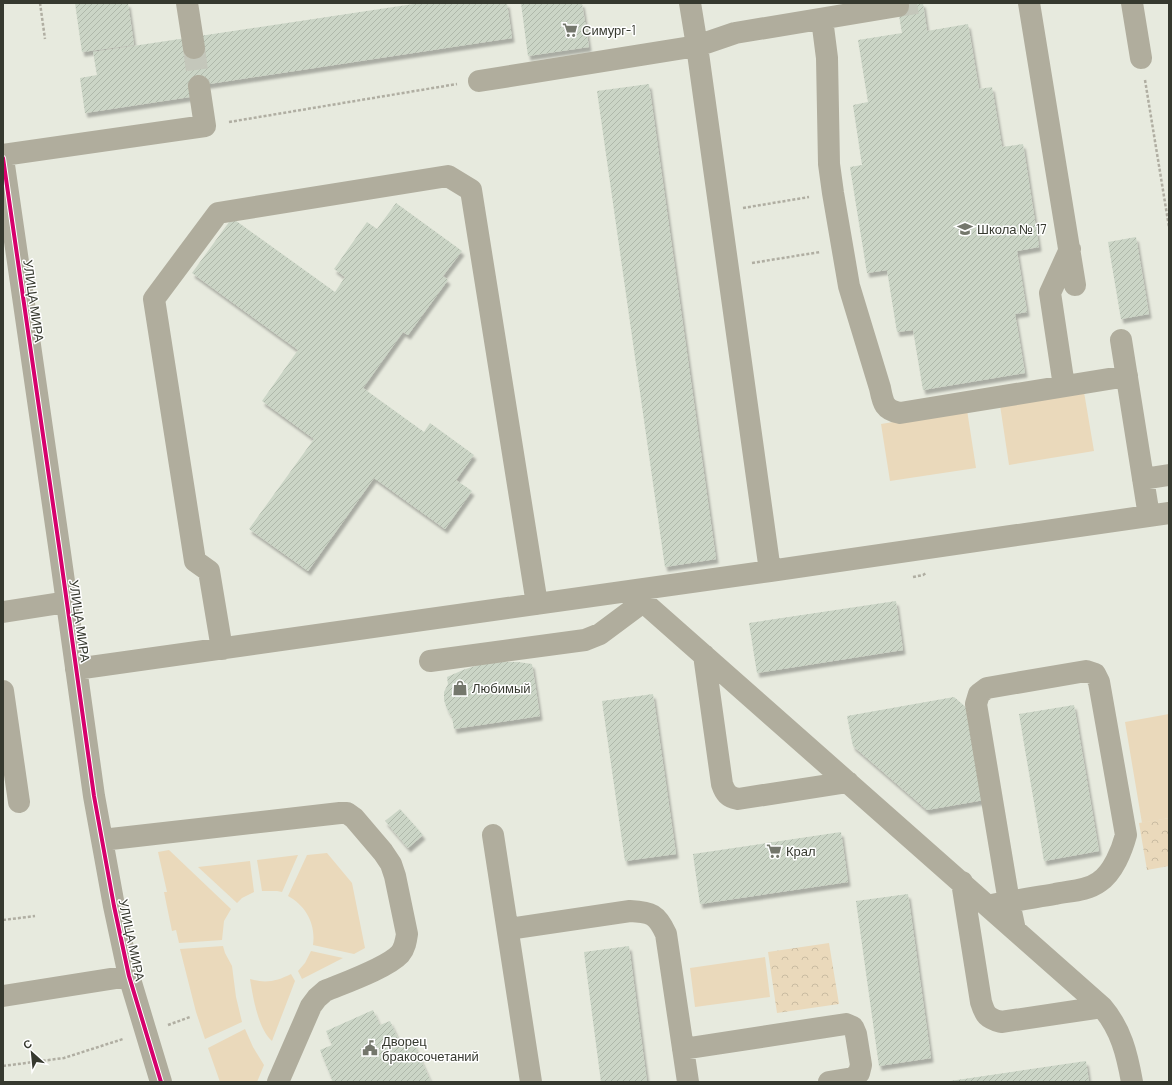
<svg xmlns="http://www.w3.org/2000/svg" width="1172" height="1085" font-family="Barlow,sans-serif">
	<defs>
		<pattern id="park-crowns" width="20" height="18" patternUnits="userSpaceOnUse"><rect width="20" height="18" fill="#ead9bb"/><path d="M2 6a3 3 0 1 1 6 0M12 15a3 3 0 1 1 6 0" fill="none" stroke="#c9bba1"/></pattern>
		<pattern id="building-hatch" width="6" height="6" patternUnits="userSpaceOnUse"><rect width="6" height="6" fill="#cbd5c6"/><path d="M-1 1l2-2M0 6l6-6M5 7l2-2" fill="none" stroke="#afb8aa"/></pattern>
		<filter id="shadow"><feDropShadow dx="2.5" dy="4.5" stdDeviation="1" flood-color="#0004"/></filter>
	</defs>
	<rect width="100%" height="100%" fill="#e7eade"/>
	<path fill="#ead9bb" d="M1084 392 1094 451 1009 465 1000 405Z
		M967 410 976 468 890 481 881 424Z
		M1169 714V818L1142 823 1125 722Z
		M169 850 231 909 224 921 222 940 179 943 176 930 172 931 164 892H167L158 852Z
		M327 853 352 883 365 948 354 954 313 945C316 924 306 906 288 896L307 855Z
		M298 855 282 892 277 891H262L257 860Z
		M250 861 254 892 242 898 237 903 198 867Z
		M223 946 225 953 232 966 236 997 242 1022 205 1039 196 1012 180 949Z
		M311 951 343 958 302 979 298 971 305 963Z
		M765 957 770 997 695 1007 690 968Z
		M291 974 295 981 272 1041C258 1029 253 997 250 979 266 984 277 981 291 974Z
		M245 1029 253 1047 264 1065 257 1082H220L208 1048Z"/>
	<path fill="url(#park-crowns)" d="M1169 818V866L1147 870 1139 823Z
		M829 943 839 1004 777 1013 768 952Z"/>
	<path fill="url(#building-hatch)" filter="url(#shadow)" d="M75 3H128L134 45 82 52Z
		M420 3H507L512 38 189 87 190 97 85 113 80 78 97 75 93 52Z
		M521 3H582L589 47 528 56Z
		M897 3H923L927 31 968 24 979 89 992 87 1002 147 1023 144 1039 247 1017 251 1027 312 1015 314 1025 373 923 390 913 330 897 332 887 270 867 273 850 167 862 165 853 105 868 102 858 40 902 33Z
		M649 84 716 559 665 567 597 91Z
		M396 203 462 251 443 276 448 280 408 335 403 332 363 388 424 432 430 423 474 455 456 480 472 491 445 529 374 478 308 571 249 529 314 439 262 401 298 350 192 273 232 218 335 292 345 277 334 269 367 222 377 229Z
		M1136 237 1149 314 1121 319 1108 242Z
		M896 601 903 650 757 673 749 623Z
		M501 662H518L532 664 540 716 454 729 452 717 447 709 444 700V692L448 684 447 677 463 670 481 664Z
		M653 694 676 854 625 861 602 701Z
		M954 697 968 709 984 800 927 810 853 746 847 716Z
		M1074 705 1099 851 1044 861 1019 714Z
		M400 809 423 835 408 848 385 821Z
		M841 832 848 882 700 904 693 854Z
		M908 894 931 1058 879 1066 856 901Z
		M629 946 647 1082H601L584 952Z
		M373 1010 380 1025 390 1021 401 1045 412 1040 431 1082H333L320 1050 332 1045 326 1031Z
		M1086 1061 1089 1082H950V1081Z"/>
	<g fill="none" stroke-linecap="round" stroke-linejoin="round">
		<path stroke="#c4c7bb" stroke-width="22" stroke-dasharray="22 11" stroke-linecap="butt" d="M898 6 917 3
			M194 48 199 86"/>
		<path stroke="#b0aea2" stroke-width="2.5" stroke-dasharray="3 2" stroke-linecap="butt" d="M40 3 45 39
			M1145 80 1169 227
			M229 122 457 84
			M743 208 809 197
			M752 263 820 252
			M913 577 923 575 926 573
			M3 920 35 916
			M168 1025 190 1017
			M3 1066 64 1058 123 1039"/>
		<path stroke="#b0ad9d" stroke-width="22" d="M187 3 194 48
			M1029 3 1075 285
			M1132 3 1141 58
			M822 19 827 58 829 164 833 193 849 286 880 388C883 403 884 410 900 413L1127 376
			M479 81 697 46 690 3
			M3 155 205 126 199 86
			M3 158 60 553 94 796 114 906 129 976 161 1082
			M1121 340 1149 516
			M1064 386 1050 293 1070 249
			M1143 479 1169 475
			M770 571 697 46 735 33 898 6
			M631 591 1102 1007C1121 1029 1127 1054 1132 1082
			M3 612 67 602
			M222 649 209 571 195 561 154 299 218 213 448 176 471 190 537 604
			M704 655 722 784C725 793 728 797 738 799L848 782
			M430 661 585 640 600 634 643 602
			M76 669 770 571 1169 513
			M3 691 19 802
			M493 835 531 1082
			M102 840 340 813H347L354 818 383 852 391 864 395 876 407 934C406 941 405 948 400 954 387 968 344 983 325 991L317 998 311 1006 278 1082
			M962 882 981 1002C985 1015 987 1018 1001 1022L1102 1007
			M988 906C1010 901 1032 898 1055 894 1068 891 1087 891 1099 882 1113 873 1122 850 1126 835L1099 682 1095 674 1086 671 987 688 979 694 976 704 1009 902 1015 930
			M508 929 630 911C651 912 657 914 666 934L688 1082
			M3 996 129 976
			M683 1049 846 1024 853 1027 856 1034 861 1065 859 1073 853 1078 829 1082"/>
		<g stroke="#fff" stroke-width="6">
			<path id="cycleway" d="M3 158 60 553 94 796 114 906 129 976 161 1082"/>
		</g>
		<use href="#cycleway" stroke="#d6006c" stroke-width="4"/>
	</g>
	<defs>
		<g id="supermarket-bare" transform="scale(1.2)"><path d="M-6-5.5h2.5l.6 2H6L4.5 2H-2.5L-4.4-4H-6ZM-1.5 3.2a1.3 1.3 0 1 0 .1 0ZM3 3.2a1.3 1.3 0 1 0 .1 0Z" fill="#74776c" stroke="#fff" stroke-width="2.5" paint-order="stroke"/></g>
		<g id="school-bare" transform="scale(1.2)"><path d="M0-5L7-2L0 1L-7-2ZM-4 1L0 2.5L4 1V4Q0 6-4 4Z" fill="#74776c" stroke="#fff" stroke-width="2.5" paint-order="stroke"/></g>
		<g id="shop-bare" transform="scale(1.2)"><path d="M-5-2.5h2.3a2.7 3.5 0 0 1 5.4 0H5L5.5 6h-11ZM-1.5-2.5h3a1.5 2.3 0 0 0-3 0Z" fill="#74776c" stroke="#fff" stroke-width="2.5" paint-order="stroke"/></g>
		<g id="civic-bare" transform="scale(1.2)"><path d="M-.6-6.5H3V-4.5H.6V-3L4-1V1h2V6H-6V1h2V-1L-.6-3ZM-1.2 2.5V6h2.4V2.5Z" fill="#74776c" stroke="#fff" stroke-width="2.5" paint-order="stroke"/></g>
	</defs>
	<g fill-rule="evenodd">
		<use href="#supermarket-bare" x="570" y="30"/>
		<use href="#school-bare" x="965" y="229"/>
		<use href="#shop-bare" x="460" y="688"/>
		<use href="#supermarket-bare" x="774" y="851"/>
		<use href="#civic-bare" x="370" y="1048"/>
	</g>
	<g text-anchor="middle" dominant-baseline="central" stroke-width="3" stroke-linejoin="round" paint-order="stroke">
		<g font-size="13" fill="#36392f" stroke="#fff" text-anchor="start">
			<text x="582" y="30">Симург-1</text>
			<text x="977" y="229">Школа № 17</text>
			<text x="472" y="688">Любимый</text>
			<text x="786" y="851">Крал</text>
			<text x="382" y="1041">Дворец<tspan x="382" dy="15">бракосочетаний</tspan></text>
		</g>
		<g font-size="13" fill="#36392f" stroke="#fff">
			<text transform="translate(34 301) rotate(82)">УЛИЦА МИРА</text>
			<text transform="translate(80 621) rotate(82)">УЛИЦА МИРА</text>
			<text transform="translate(132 940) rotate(78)">УЛИЦА МИРА</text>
		</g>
	</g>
	<rect width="1172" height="1085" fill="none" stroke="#36392f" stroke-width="8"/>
	<g transform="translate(32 1053) rotate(333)" stroke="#ffffff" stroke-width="3" paint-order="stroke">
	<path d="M0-3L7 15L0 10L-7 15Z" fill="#36392f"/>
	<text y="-6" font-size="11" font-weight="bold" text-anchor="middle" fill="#36392f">С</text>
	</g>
</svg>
